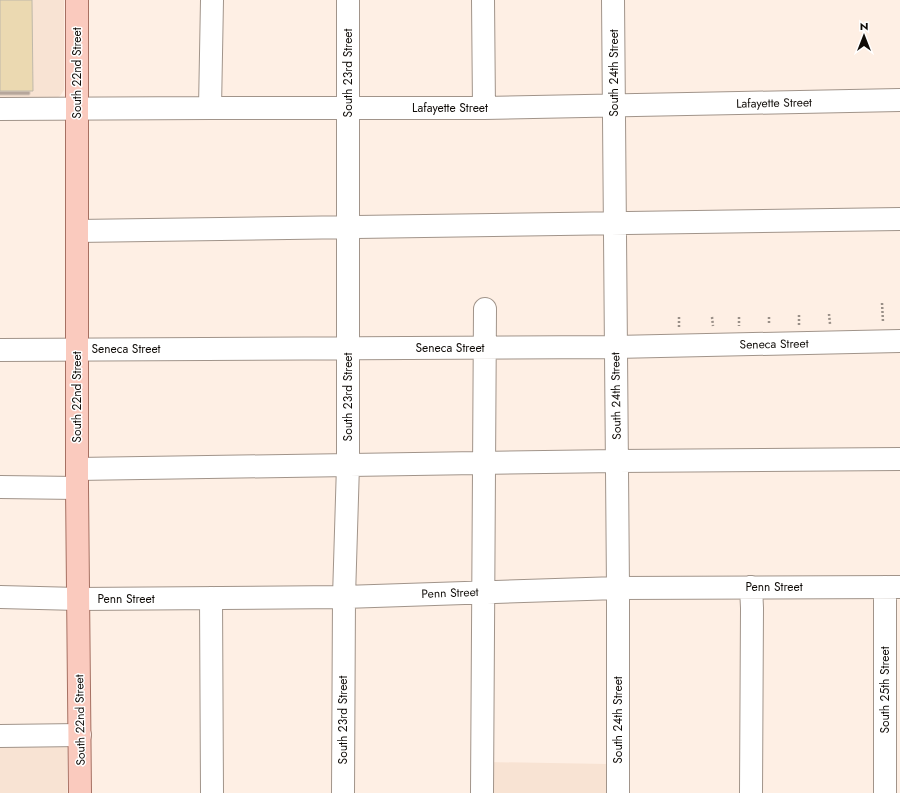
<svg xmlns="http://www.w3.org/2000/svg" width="900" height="793" font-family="Jost,sans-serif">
	<defs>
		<filter id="shadow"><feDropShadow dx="-3.5" dy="3.5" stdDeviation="0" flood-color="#0004"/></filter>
	</defs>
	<rect width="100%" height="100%" fill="#feefe4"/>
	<path fill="#f8e3d3" d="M0 0H64V90L60 96 53 100 0 99Z
		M0 744H67V793H0Z
		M487 762 608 764V793H487Z"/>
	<path fill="#ebd9b1" stroke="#bfb8a9" filter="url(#shadow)" d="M0 0H32L33 91H0Z"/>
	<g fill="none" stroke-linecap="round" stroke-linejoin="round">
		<g stroke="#a1948a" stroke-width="24">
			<path id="minor" d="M483 0 484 108
				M613 0 618 588V793
				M210 108 212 0
				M0 109 210 108H484L900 100
				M77 231 900 219
				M0 350 615 347 900 341
				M77 469 617 461 900 459
				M0 487 77 488
				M885 587V793
				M0 597 78 599 344 597 618 588 900 587
				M211 598 212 793
				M0 736 80 735
				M343 793 344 597 348 465V0
				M482 793 485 309
				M751 793 752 608 751 587"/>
		</g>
		<g stroke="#a67062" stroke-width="24">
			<path id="major" d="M77 0V488L80 793"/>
		</g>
		<path stroke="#998f87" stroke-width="2.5" stroke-dasharray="2 2" stroke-linecap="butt" d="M882 303 883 322
			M829 314 830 324
			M799 315V325
			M679 317V327
			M712 317 713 326
			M739 317V326
			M769 317V325"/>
		<use href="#minor" stroke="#fff" stroke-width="22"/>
		<use href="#major" stroke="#facabe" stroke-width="22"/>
	</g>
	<g text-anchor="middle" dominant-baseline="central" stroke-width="3" stroke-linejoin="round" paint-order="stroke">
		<g font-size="12" fill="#100c08" stroke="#fff">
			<text transform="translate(77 73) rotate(-90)">South 22nd Street</text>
			<text transform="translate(348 73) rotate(-90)">South 23rd Street</text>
			<text transform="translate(614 73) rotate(-90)">South 24th Street</text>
			<text transform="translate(774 103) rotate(-1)">Lafayette Street</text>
			<text x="450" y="108">Lafayette Street</text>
			<text transform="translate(774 344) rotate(-1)">Seneca Street</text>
			<text x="450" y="348">Seneca Street</text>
			<text x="126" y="349">Seneca Street</text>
			<text transform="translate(616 396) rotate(-91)">South 24th Street</text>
			<text transform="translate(77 397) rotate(-90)">South 22nd Street</text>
			<text transform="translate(348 397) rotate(-90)">South 23rd Street</text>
			<text x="774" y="587">Penn Street</text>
			<text transform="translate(450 593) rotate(-2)">Penn Street</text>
			<text x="126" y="599">Penn Street</text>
			<text transform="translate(885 690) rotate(-90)">South 25th Street</text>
			<text transform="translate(80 720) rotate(-91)">South 22nd Street</text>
			<text transform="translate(343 720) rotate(-90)">South 23rd Street</text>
			<text transform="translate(618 720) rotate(-90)">South 24th Street</text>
		</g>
	</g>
	<g transform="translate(864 36)" stroke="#ffffff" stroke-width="3" paint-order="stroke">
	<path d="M0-3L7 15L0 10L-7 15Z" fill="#100c08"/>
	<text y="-6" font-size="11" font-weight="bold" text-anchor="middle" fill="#100c08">N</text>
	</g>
</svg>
